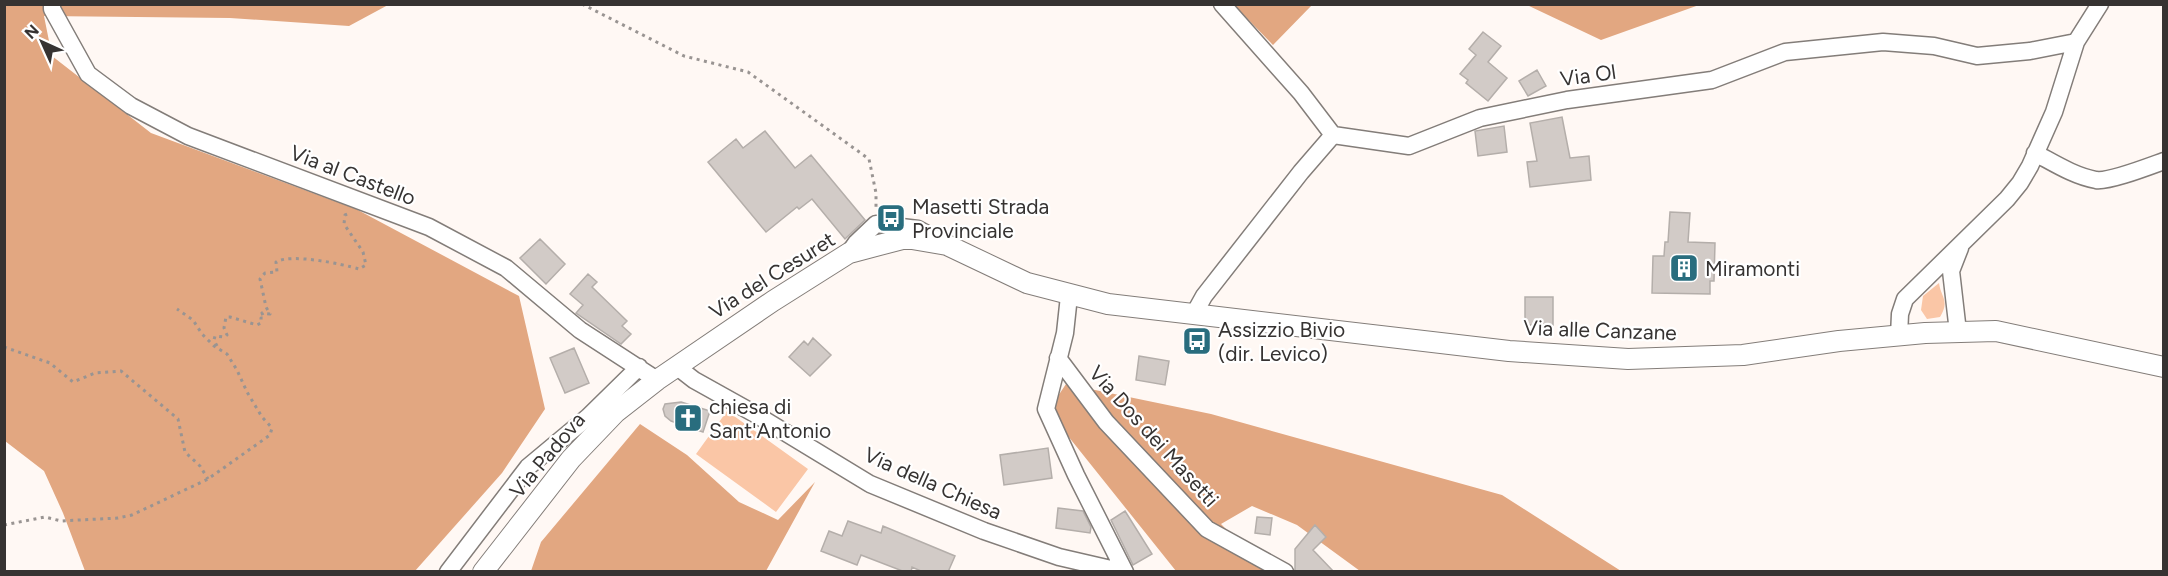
<svg xmlns="http://www.w3.org/2000/svg" width="2168" height="576" font-family="Figtree,sans-serif">
	<rect width="100%" height="100%" fill="#fff8f4"/>
	<path fill="#fac6a6" d="M1939 283C1941 298 1950 300 1940 317L1927 319 1921 310 1923 296Z
		M727 411 808 469 776 512 696 454Z"/>
	<path fill="#e2a781" d="M4 5H388L349 26 230 18 44 16 52 56 151 133 356 209 519 296 545 409 502 473 415 571H85L63 513 44 471 5 441Z
		M1234 5H1312L1273 45Z
		M1527 5H1699L1601 40Z
		M1066 384 1211 414 1502 495 1621 571H1360L1297 525 1252 506 1221 524 1267 571H1176L1048 411Z
		M640 424 687 455 739 502 778 520 815 482 766 571H531L541 542Z"/>
	<path fill="#d2cbc7" stroke="#b4aeaa" stroke-width="1.5" d="M1483 32 1501 46 1488 62 1507 78 1488 101 1466 83 1468 80 1460 74 1476 55 1469 49Z
		M1537 70 1546 86 1528 96 1519 81Z
		M1562 117 1570 158 1589 156 1591 180 1530 187 1527 162 1537 161 1530 123Z
		M1504 126 1507 152 1478 156 1475 131Z
		M765 131 795 168 811 155 865 220 845 239 812 199 799 209 797 207 766 232 708 162 736 139 743 148Z
		M1670 212 1690 213 1688 242 1715 243 1714 281H1710V294L1652 293 1653 256H1664L1665 242H1668Z
		M540 239 565 264 546 284 520 258Z
		M588 274 597 282 592 287 627 321 622 326 631 334 621 344 576 313 583 305 570 294Z
		M1525 297H1553V325H1525Z
		M813 338 831 355 810 376 789 357 804 341 808 345Z
		M574 348 589 383 565 393 550 358Z
		M1139 356 1169 361 1165 385 1136 380Z
		M681 402 710 411 703 432 671 421 665 416 663 409 665 404Z
		M1048 448 1052 478 1004 485 1000 455Z
		M1058 508 1083 511 1091 527 1090 533 1056 528Z
		M1125 511 1152 554 1133 565 1111 520Z
		M1257 517 1272 518 1270 535 1255 533Z
		M848 521 881 533 883 526 955 556 948 572H923L912 567 911 572H905L861 555 857 565 821 551 829 531 842 536Z
		M1315 525 1326 537 1313 550 1334 572H1295V549Z"/>
	<g fill="none" stroke-linecap="round" stroke-linejoin="round">
		<g stroke="#837d79" stroke-width="19">
			<path id="minor" d="M52 4V9L88 74 131 106 188 136 429 227 506 268 580 330 657 380
				M1222 4 1301 93 1333 135
				M2035 153C2054 163 2074 176 2096 180 2109 182 2150 166 2164 161
				M849 253 856 243 876 224 918 229 940 241
				M1069 296 1065 333 1046 409 1076 475 1125 572
				M1194 314 1204 296 1301 172 1333 135 1409 146 1480 118 1567 100 1712 80 1785 52 1883 42 1934 46 1977 56 2030 51 2076 42
				M1958 332 1951 271 1960 248
				M1899 336 1900 314 1905 299 2007 199 2020 183 2030 166 2054 112 2076 42 2100 4
				M1058 358 1106 422 1207 529 1285 572
				M676 366 694 380 755 414 870 484 984 531 1059 557 1124 572
				M448 572 528 467 588 417 639 367"/>
		</g>
		<g stroke="#837d79" stroke-width="22">
			<path id="major" d="M483 572 571 459 616 412 657 380 773 301 849 253 906 238 947 245 1027 283 1108 304 1509 351 1628 359 1743 355 1839 341 1925 333 1996 331 2164 367"/>
		</g>
		<path stroke="#999492" stroke-width="3" stroke-dasharray="3 4.5" stroke-linecap="butt" d="M582 4 684 56 748 72 869 159 876 193V211
			M217 346 214 340 215 336 224 337 227 335 224 328 226 317H230L257 325 261 323V318H264L262 313 270 314 266 307 260 279 265 273 277 272 276 262C291 253 342 264 359 269L366 265 363 252 344 224 345 215 350 213
			M4 347 50 363 73 382 95 373 121 371 178 419 185 452 200 466 208 479
			M4 525 45 517 61 521 118 518 132 515 208 479 270 435 272 428 262 417 247 392 237 370 227 354 214 346 202 334 193 320 177 309"/>
		<use href="#minor" stroke="#fff" stroke-width="16"/>
		<use href="#major" stroke="#fff" stroke-width="20"/>
	</g>
	<defs>
		<g id="bus-square" transform="scale(1.5)"><rect x="-9" y="-9" width="18" height="18" rx="4" fill="#296d7e" stroke="#fff"/><path d="M-5-6H5V4H4V6H2V4H-2V6H-4V4H-5ZM-3.5-4V0h7V-4ZM-3.5 1.2v1.5H-2V1.2ZM2 1.2v1.5H3.5V1.2Z" fill="#fff"/></g>
		<g id="building-square" transform="scale(1.5)"><rect x="-9" y="-9" width="18" height="18" rx="4" fill="#296d7e" stroke="#fff"/><path d="M-4-6H4V6H1V3H-1V6H-4ZM-2.5-4.3h1.7v1.8h-1.7ZM.8-4.3h1.7v1.8H.8ZM-2.5-1h1.7V.8h-1.7ZM.8-1h1.7V.8H.8Z" fill="#fff"/></g>
		<g id="church-square" transform="scale(1.5)"><rect x="-9" y="-9" width="18" height="18" rx="4" fill="#296d7e" stroke="#fff"/><path d="M-1.2-6h2.4v3.5h3.3v2.4h-3.3V6h-2.4V-.1h-3.3v-2.4h3.3Z" fill="#fff"/></g>
	</defs>
	<g fill-rule="evenodd">
		<use href="#bus-square" x="891" y="218"/>
		<use href="#building-square" x="1684" y="268"/>
		<use href="#bus-square" x="1197" y="341"/>
		<use href="#church-square" x="688" y="418"/>
	</g>
	<g text-anchor="middle" dominant-baseline="central" stroke-width="4.5" stroke-linejoin="round" paint-order="stroke">
		<g font-size="21" fill="#363332" stroke="#fff">
			<text transform="translate(1588 75) rotate(-8)">Via Ol</text>
			<text transform="translate(353 175) rotate(21)">Via al Castello</text>
			<text transform="translate(772 275) rotate(-32)">Via del Cesuret</text>
			<text transform="translate(1600 330) rotate(2)">Via alle Canzane</text>
			<text transform="translate(1154 436) rotate(48)">Via Dos dei Masetti</text>
			<text transform="translate(547 455) rotate(-50)">Via Padova</text>
			<text transform="translate(933 483) rotate(24)">Via della Chiesa</text>
		</g>
		<g font-size="21" fill="#363332" stroke="#fff" text-anchor="start">
			<text x="912" y="206">Masetti Strada<tspan x="912" dy="24">Provinciale</tspan></text>
			<text x="1705" y="268">Miramonti</text>
			<text x="1218" y="329">Assizzio Bivio<tspan x="1218" dy="24">(dir. Levico)</tspan></text>
			<text x="709" y="406">chiesa di<tspan x="709" dy="24">Sant'Antonio</tspan></text>
		</g>
	</g>
	<rect width="2168" height="576" fill="none" stroke="#363332" stroke-width="12"/>
	<g transform="translate(42 42) rotate(315)" stroke="#ffffff" stroke-width="4.5" paint-order="stroke">
	<path d="M0-4.5L10 22L0 15L-10 22Z" fill="#363332"/>
	<text y="-9" font-size="16" font-weight="bold" text-anchor="middle" fill="#363332">N</text>
	</g>
</svg>
